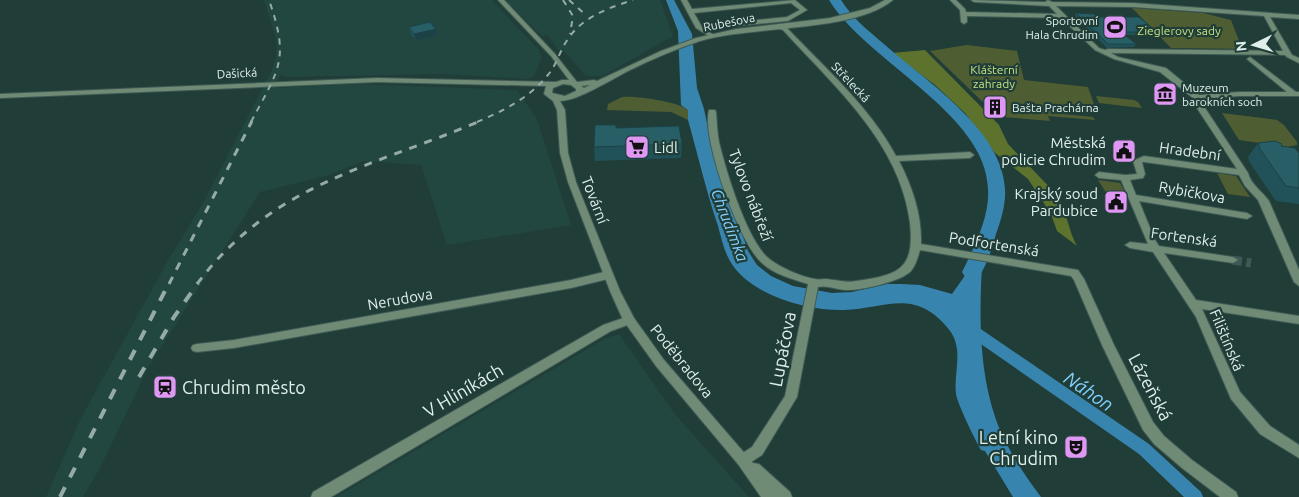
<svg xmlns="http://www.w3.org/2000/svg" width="1299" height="497" font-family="Ubuntu,sans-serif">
	<rect width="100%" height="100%" fill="#213d38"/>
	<path fill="#214740" d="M264 0H492L539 50 542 58 534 76 527 79 442 74 289 77 280 75 275 88 360 84 517 90 537 119 571 225 447 245 421 165 363 161 327 176 260 192 149 366 100 468 83 497H46L81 418 166 264 203 203 270 74 276 58 277 42Z
		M505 0H660L673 36 603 76H588L584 74 565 52 558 50 548 35 542 36Z
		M619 334 674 413 749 497H336L606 338Z"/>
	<path fill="#4f5e32" d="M1132 8 1203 13 1231 20 1240 43 1248 49 1171 48Z
		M967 45 1017 51 1024 80 1088 87 1096 110 1050 106 1053 113 1093 117 1095 120 1048 116 1050 121 1004 117 1001 106 993 103 988 107 930 51Z
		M1096 96 1134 100 1138 102 1142 108 1099 103Z
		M622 97C634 95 680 102 688 110V120L671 112 607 110 608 104Z
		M1222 113 1277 120 1284 125 1297 142V145L1287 147 1239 140Z
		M1217 173 1236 176 1250 197 1228 194Z
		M1098 180 1120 183 1127 196 1107 194Z"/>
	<path fill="#5d722d" d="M925 50 999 125 1008 144 1058 196C1067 212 1068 230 1077 246L1057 231 1051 214 1028 179 995 153 965 113 935 85 892 53Z"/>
	<path fill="#3785ae" d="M666 0H674L692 34 697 88 704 109 711 142 748 251 757 265 771 276 793 286 832 293 852 292 887 284H902L920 285 952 294 983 250C979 309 977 376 1001 432 1011 455 1026 477 1041 497H1013L985 451 981 450C976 442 957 403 956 394 953 371 966 347 946 326 913 288 884 309 844 310 808 311 749 295 730 261 724 251 721 237 718 226 706 191 698 155 688 120V110L681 105 678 31Z"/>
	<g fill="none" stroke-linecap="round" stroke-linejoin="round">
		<path fill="#3785ae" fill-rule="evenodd" d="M972 323 1149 444 1201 492 1203 497H1184L1139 454 978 342 966 328 968 325Z"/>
		<path fill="#3785ae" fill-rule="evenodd" d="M829 0H841C854 21 874 35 892 51 931 84 1003 133 1005 189 1006 204 1001 220 996 234 992 249 987 264 979 277L972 279 965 277 962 272C974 248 990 216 988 189 986 113 867 62 829 0Z"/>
		<path stroke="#3e5853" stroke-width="9" stroke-dasharray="9 4.5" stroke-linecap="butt" d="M1233 260 1251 263"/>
		<g stroke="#3f5a55" stroke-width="2">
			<path id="minor" d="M681 0H687L692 9 795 0 807 10 788 21 705 29 714 35 715 36 712 38 696 28ZM791 3 800 10 787 17 705 25 702 27 694 13Z
				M950 0H956L965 9 966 12 1057 14 1049 6 974 2 971 0 1045 2 1048 0 1052 2 1133 3 1299 15V19L1270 17 1292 55 1299 58V63L1287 57 1285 55 1111 53 1118 57 1166 68 1199 95 1239 92H1287L1248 60 1247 59 1250 57 1296 92H1299V96H1239L1201 99V102L1248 173C1251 185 1262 191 1269 201L1299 270V286L1294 282 1258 200 1245 186 1239 175 1144 162H1142L1145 174 1143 178 1130 180 1136 195 1247 213 1252 216 1247 219 1139 201 1155 240 1159 246 1233 257 1238 260 1233 263 1164 253 1196 300 1299 316V324L1202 309 1240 392 1270 426 1299 445V458L1260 434 1231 399 1196 317 1153 252 1130 248 1125 245 1130 242 1148 244 1121 180 1099 178 1095 175 1099 172 1125 175 1137 174 1133 161 1144 156 1237 169 1193 102V98L1160 72 1114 59 1095 50 1061 18 967 16V22L964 24 961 22 960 10ZM1056 6 1133 7 1264 16 1283 51 1108 49 1105 50 1099 48Z
				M781 26 787 28C825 68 870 107 896 156L970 152 974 155 970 158 899 161C912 186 922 215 921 244L1078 270 1084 279 1114 345 1153 422 1164 436 1192 460 1236 492 1238 497H1220L1182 468 1154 444 1143 430 1102 345 1074 280 1071 276 920 250C918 257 916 265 911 271 900 282 859 291 845 290 835 289 827 285 818 287L797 397 762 455 748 464 743 466 738 464 736 460 738 456 752 447 785 396 808 284C792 279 772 274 760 261 739 241 701 138 709 110H715L716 112C717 122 717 132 719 142 726 171 746 237 767 257 777 266 801 277 815 279 818 280 822 279 826 279 837 280 845 283 856 281 898 275 915 270 910 223 900 143 835 87 783 30L779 29 778 28Z
				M608 271 613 275 612 278 571 288 234 348 197 352 193 351 191 348 193 345 197 344 234 340 571 280Z
				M629 316 633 317 635 320 633 323 611 331 331 497H311L313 492 603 325Z"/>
		</g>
		<g stroke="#3f5a55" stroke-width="2">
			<path id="tertiary" d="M498 0H504L555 54 577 82 594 80 597 81 661 51 696 38 736 29 830 18 870 8 885 0H893C853 33 753 25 700 41 676 49 652 59 630 70 612 79 578 101 560 101L565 110 568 153 576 182 620 291 634 318 664 360 753 463 759 464 790 492 792 497H761L738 464 656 366 623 320 610 291 568 182 560 153 557 110 553 101 544 94 546 86 377 82 0 98V94L377 78 556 82 562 80H569L551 56ZM563 84 571 85 576 89V91L565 96 552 93 553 88ZM590 85 584 88 581 86Z"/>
		</g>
		<use href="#minor" fill="#6f8a75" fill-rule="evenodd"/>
		<use href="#tertiary" fill="#6f8a75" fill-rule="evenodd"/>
		<path stroke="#96aba7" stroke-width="2" stroke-dasharray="6 6" stroke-linecap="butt" d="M563 0 573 16 570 34
			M569 0 586 15
			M251 122C279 69 290 60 269 0
			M477 122C503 111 529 98 547 76 556 66 559 53 566 42 580 18 608 8 633 0"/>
		<path stroke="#96aba7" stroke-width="3" stroke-dasharray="8 8" stroke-linecap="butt" d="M169 284 252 121
			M197 284C273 183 372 167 480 121"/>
		<path stroke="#96aba7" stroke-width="4" stroke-dasharray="11 11" stroke-linecap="butt" d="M139 377 174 317 198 283
			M60 497 169 283"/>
	</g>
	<path fill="#225259" d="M1076 13 1098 17 1157 32 1155 35H1125L1136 44 1134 47 1107 48 1075 16Z
		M409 27 436 29 437 36 416 40 410 33Z
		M616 128 682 144 681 158 595 161 594 147Z
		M1258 143 1281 146 1299 153V204L1276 201 1250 163 1248 157Z"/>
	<path fill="#1c4248" d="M436 29 437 36 416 40 414 34Z"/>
	<path fill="#285f67" stroke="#1c4248" d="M1076 13 1094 14 1098 17H1139L1157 32H1121L1136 44H1108Z
		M430 22 436 29 414 34 409 27Z
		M595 125H616V128L679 126 682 144 594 147Z
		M1275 141 1282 144 1281 146 1295 148 1299 153V188L1286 186 1260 149 1258 143Z"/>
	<defs>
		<g id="stadium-square" transform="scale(1.25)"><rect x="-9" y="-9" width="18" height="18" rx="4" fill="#de98f3" stroke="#213d38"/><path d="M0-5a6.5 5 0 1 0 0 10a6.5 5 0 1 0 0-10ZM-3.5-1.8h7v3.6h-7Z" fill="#111"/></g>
		<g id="museum-square" transform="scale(1.25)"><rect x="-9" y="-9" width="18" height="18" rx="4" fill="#de98f3" stroke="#213d38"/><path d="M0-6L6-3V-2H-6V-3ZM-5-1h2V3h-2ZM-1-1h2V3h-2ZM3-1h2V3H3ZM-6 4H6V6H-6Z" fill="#111"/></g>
		<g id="building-square" transform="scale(1.25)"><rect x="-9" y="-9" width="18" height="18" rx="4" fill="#de98f3" stroke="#213d38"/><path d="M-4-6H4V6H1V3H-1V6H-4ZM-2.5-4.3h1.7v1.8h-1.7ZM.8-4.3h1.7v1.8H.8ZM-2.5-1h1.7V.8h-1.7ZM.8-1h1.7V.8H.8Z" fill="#111"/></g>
		<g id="supermarket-square" transform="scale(1.25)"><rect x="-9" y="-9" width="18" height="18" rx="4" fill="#de98f3" stroke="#213d38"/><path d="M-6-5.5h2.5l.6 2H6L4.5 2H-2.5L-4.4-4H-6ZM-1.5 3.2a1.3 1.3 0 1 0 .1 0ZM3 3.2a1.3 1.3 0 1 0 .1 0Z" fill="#111"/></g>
		<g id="civic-square" transform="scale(1.25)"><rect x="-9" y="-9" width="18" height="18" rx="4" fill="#de98f3" stroke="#213d38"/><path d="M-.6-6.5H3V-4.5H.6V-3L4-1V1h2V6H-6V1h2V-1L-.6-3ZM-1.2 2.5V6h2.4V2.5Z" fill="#111"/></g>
		<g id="station-square" transform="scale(1.25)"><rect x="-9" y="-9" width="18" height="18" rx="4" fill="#de98f3" stroke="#213d38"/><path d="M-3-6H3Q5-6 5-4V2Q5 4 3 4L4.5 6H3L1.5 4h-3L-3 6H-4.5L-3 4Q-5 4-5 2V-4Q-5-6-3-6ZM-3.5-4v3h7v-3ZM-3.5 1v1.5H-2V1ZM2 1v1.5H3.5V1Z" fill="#111"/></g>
		<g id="theatre-square" transform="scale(1.25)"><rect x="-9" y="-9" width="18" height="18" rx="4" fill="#de98f3" stroke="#213d38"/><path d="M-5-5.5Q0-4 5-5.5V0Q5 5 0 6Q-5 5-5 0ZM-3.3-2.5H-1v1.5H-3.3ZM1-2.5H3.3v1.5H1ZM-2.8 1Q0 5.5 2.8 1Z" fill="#111"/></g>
	</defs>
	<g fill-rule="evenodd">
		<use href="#stadium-square" x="1115" y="27"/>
		<use href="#museum-square" x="1165" y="94"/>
		<use href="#building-square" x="995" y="107"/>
		<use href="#supermarket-square" x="637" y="147"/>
		<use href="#civic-square" x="1124" y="151"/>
		<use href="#civic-square" x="1116" y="202"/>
		<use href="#station-square" x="165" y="387"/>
		<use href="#theatre-square" x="1076" y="447"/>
	</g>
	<g text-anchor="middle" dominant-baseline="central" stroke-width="4.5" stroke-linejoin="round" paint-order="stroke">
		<g font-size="12" fill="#dff0ec" stroke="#213d38" text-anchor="start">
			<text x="1098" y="20" text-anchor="end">Sportovní<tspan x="1098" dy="14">Hala Chrudim</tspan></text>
			<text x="1182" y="87">Muzeum<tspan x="1182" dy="14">barokních soch</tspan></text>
			<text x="1012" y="107">Bašta Prachárna</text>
		</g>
		<g font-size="12" fill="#dff0ec" stroke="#213d38">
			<text transform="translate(729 22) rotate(-11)">Rubešova</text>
			<text transform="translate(237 73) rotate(-3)">Dašická</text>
			<text transform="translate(851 82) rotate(47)">Střelecká</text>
		</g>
		<g font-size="12" fill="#c2e382" stroke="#213d38">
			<text x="1179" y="30">Zieglerovy sady</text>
			<text x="994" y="69">Klášterní<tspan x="994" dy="14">zahrady</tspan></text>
		</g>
		<g font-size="15" fill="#dff0ec" stroke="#213d38" text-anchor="end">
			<text x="1106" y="142">Městská<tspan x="1106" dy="17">policie Chrudim</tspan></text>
			<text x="654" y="147" text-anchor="start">Lidl</text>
			<text x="1098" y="193">Krajský soud<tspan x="1098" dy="17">Pardubice</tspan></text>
		</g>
		<g font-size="15" fill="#dff0ec" stroke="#213d38">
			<text transform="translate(1190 151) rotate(8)">Hradební</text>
			<text transform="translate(1192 192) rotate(10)">Rybičkova</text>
			<text transform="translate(751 195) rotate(69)">Tylovo nábřeží</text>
			<text transform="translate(595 200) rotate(69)">Tovární</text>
			<text transform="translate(1184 237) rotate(8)">Fortenská</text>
			<text transform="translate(994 244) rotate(9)">Podfortenská</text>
			<text transform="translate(400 299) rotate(-10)">Nerudova</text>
			<text transform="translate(1227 340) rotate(67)">Filištínská</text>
			<text transform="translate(682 361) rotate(51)">Poděbradova</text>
		</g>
		<g font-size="16" font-style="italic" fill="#80d1ff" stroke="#213d38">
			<text transform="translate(730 225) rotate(69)">Chrudimka</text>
		</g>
		<g font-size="18" fill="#dff0ec" stroke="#213d38">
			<text transform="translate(782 349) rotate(-79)">Lupáčova</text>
			<text transform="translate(1151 387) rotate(62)">Lázeňská</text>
			<text transform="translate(463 390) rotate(-30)">V Hliníkách</text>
		</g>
		<g font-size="18" fill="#dff0ec" stroke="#213d38" text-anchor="start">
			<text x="182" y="387">Chrudim město</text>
			<text x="1058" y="437" text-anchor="end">Letní kino<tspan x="1058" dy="21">Chrudim</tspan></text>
		</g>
		<g font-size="19" font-style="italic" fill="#80d1ff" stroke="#213d38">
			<text transform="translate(1089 391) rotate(34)">Náhon</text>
		</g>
	</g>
	<g transform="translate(1254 45) rotate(265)" stroke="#213d38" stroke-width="4" paint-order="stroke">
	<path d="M0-4L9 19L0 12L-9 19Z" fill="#dff0ec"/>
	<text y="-8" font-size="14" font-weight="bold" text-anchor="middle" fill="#dff0ec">N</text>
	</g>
</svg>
